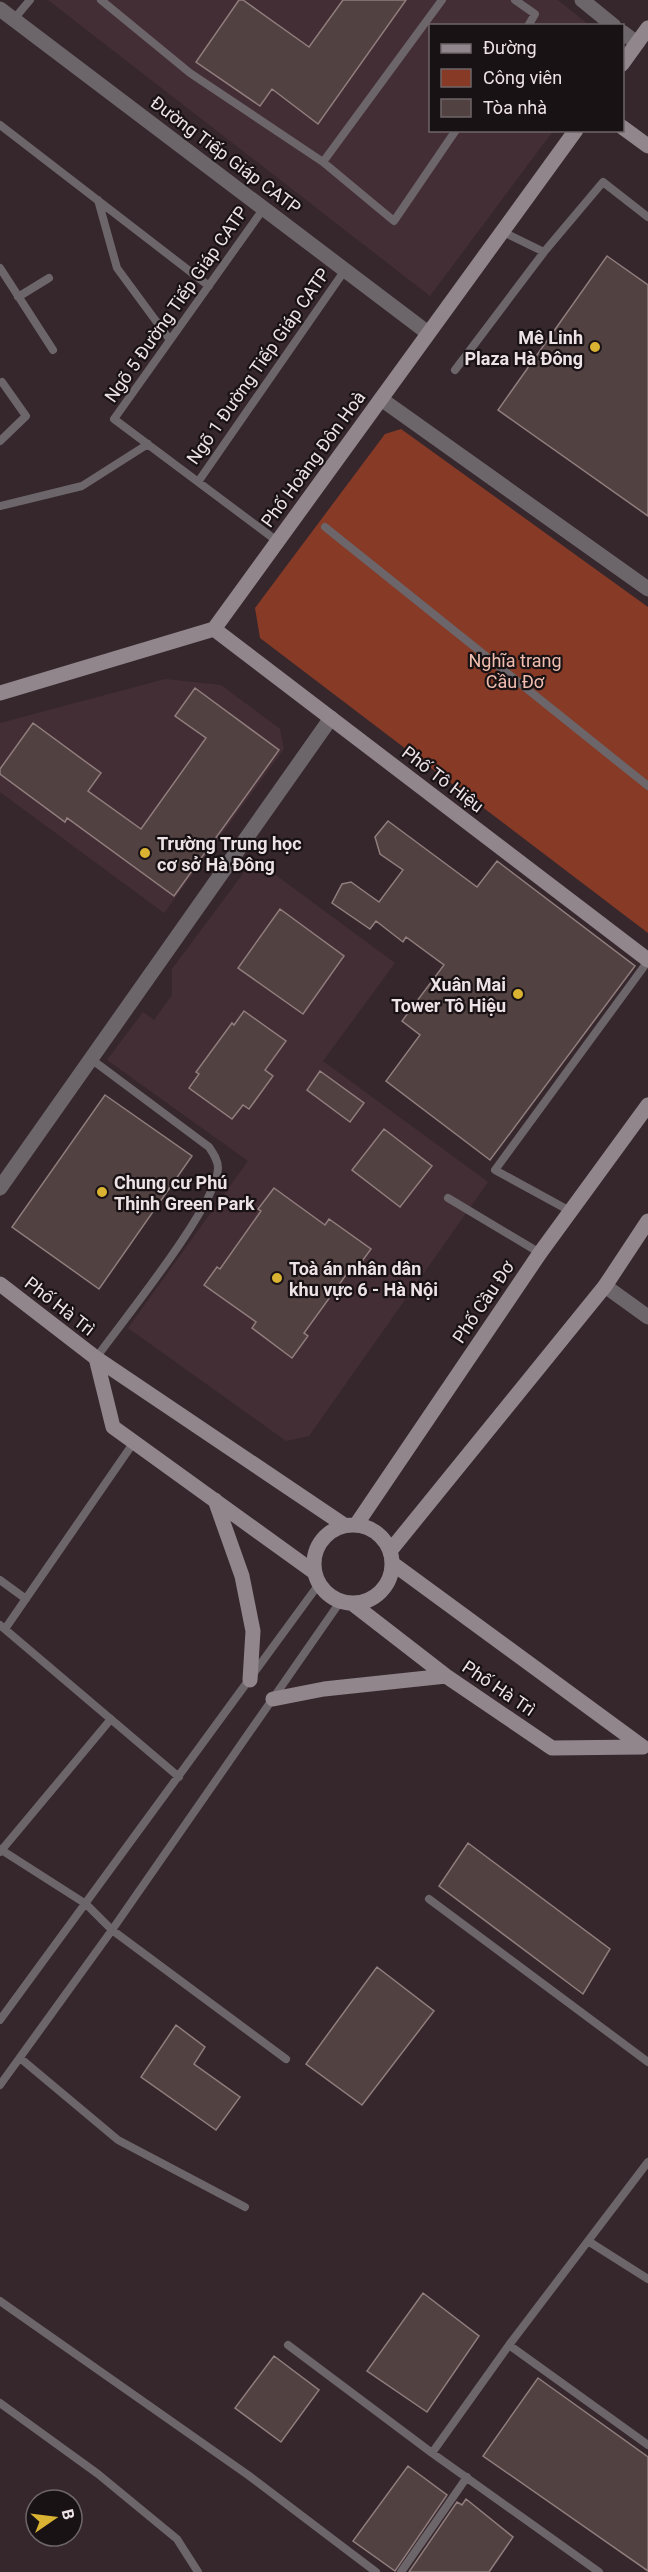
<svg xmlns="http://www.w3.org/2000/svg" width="648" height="2572" font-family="Roboto,sans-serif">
	<rect width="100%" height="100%" fill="#36272c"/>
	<path fill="#442e35" d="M48 0H558L589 25 430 26V130L553 131 430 296Z
		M165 679 221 685 280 729 284 749 164 913 0 792V723Z
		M254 859 395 963 323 1061 488 1182 309 1436 286 1441 128 1328 248 1161 107 1060 143 1012 154 1020 172 995V969Z"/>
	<path fill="#873a26" d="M401 429 648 607V933L260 638 255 608 385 434Z"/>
	<path fill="#524141" stroke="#907d7d" stroke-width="1.5" d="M239 0H243L309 47 343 0H406L318 124 272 89 260 106 196 62Z
		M607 256 648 285V516L498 410Z
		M195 688 279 750 174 896 67 818 65 822 0 774V769L33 723 101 773 88 791 141 829 206 738 175 716Z
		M388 821 477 887 497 861 635 966 490 1160 386 1081 420 1035 402 1021 444 965 406 937 403 942 376 921 370 929 332 903 342 884 351 882 379 902 403 870 380 854 375 837Z
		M280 909 344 956 303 1014 238 968Z
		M244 1011 286 1041 265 1070 273 1076 249 1109 243 1105 232 1119 189 1088 199 1074 196 1072 232 1023 234 1025Z
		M320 1071 364 1103 350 1122 307 1090Z
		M105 1095 192 1156 99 1289 12 1227Z
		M384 1129 432 1166 400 1207 352 1170Z
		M274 1188 325 1225 329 1219 371 1249 355 1271 351 1268 304 1333 308 1336 292 1358 252 1328 256 1322 204 1285 217 1267 220 1269 261 1211 258 1209Z
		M468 1843 610 1949 583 1994 439 1886Z
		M377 1967 434 2011 362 2105 306 2064Z
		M176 2025 205 2047 194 2064 240 2097 216 2130 141 2077Z
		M423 2293 479 2336 427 2412 367 2371Z
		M274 2356 319 2390 281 2442 235 2408Z
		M538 2378 648 2457V2571L483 2456Z
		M408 2466 447 2495 395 2571 353 2541Z
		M466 2499 513 2537 489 2572H409L457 2502 462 2505Z"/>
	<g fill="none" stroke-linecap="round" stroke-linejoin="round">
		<path stroke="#6c666a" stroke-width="8" d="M101 0 190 73 323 162 394 221 456 130
			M515 0 535 14 528 26
			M14 19 30 0
			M0 125 209 286
			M323 162 442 0
			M98 200 117 268 170 340
			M264 208 114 419 277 541
			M501 231 544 252 603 182 648 217
			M0 268 53 350
			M18 297 49 278
			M455 370 544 252
			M0 441 26 416 2 382
			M198 482 345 270
			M0 506 82 486 148 444
			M325 527 648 786
			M91 1059 209 1147C213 1153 218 1160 218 1168 218 1204 121 1323 96 1358
			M448 1198 540 1253
			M570 1211 495 1170 648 961
			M0 1580 26 1599
			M0 1625 179 1777
			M5 1629 134 1442
			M0 1849 86 1904 112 1930 286 2059
			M0 1852 111 1719
			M429 1899 648 2062
			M0 2020 319 1584
			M20 2058 118 2140 245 2207
			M0 2085 112 1930 340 1602
			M588 2241 648 2279
			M0 2301 248 2475 376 2572
			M288 2345 432 2453 599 2572
			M509 2345 648 2445
			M0 2403 98 2474 177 2539 198 2572
			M432 2453 509 2345 648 2162
			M401 2572 467 2477"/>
		<path stroke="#6c666a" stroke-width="15" d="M582 0 614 26
			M0 9 428 333
			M622 32 637 43
			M381 399 648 589
			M0 1188 331 718
			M605 1286 648 1317"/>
		<path stroke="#91868c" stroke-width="15" d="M622 64 648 28
			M622 127 648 146
			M214 629 648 960
			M0 693 214 629 576 130
			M0 1284 96 1358 344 1525
			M96 1358 113 1427 314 1572
			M215 1500 242 1576 253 1631 250 1680
			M314 1564a39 39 0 1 1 78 0a39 39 0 1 1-78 0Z
			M356 1525 540 1253 648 1105
			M390 1551 605 1286 648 1221
			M392 1563 643 1747
			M353 1604 446 1676 552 1748 643 1747
			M273 1699 324 1689 446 1676"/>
	</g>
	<g fill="#dab333" stroke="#191214" stroke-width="2">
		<circle cx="595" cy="347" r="6"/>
		<circle cx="145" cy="853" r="6"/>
		<circle cx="518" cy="994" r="6"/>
		<circle cx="102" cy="1192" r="6"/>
		<circle cx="277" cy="1278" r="6"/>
	</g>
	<g text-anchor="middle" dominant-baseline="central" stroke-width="4.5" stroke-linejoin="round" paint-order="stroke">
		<g font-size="18" fill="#ede3e6" stroke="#191214">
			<text transform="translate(226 155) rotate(37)">Đường Tiếp Giáp CATP</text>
			<text transform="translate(176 304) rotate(-55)">Ngõ 5 Đường Tiếp Giáp CATP</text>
			<text transform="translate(258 366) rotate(-55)">Ngõ 1 Đường Tiếp Giáp CATP</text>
			<text transform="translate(313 459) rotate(-54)">Phố Hoàng Đôn Hoà</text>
			<text transform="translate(443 779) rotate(37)">Phố Tô Hiệu</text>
			<text transform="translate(483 1302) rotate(-56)">Phố Cầu Đơ</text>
			<text transform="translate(60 1306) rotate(38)">Phố Hà Trì</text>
			<text transform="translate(499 1688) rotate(34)">Phố Hà Trì</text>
		</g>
		<g font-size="18" font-weight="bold" fill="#ede3e6" stroke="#191214" text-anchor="start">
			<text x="583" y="337" text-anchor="end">Mê Linh<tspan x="583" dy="21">Plaza Hà Đông</tspan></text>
			<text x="157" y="843">Trường Trung học<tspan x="157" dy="21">cơ sở Hà Đông</tspan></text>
			<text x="506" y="984" text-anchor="end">Xuân Mai<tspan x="506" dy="21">Tower Tô Hiệu</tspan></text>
			<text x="114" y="1182">Chung cư Phú<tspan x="114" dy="21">Thịnh Green Park</tspan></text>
			<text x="289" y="1268">Toà án nhân dân<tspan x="289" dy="21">khu vực 6 - Hà Nội</tspan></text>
		</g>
		<g font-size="18" fill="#f0bdaf" stroke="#191214">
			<text x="515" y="660">Nghĩa trang<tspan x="515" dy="21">Cầu Đơ</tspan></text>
		</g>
	</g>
	<rect x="429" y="24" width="195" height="108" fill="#191214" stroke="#6e6668" stroke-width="1.5"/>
	<rect x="441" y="44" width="30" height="9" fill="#91868c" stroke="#6e6668" stroke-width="1.5"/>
	<text x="483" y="54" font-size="18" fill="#ede3e6">Đường</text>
	<rect x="441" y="69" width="30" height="18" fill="#873a26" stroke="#6e6668" stroke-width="1.5"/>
	<text x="483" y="84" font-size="18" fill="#ede3e6">Công viên</text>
	<rect x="441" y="99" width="30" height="18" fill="#524141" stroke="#6e6668" stroke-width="1.5"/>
	<text x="483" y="114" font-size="18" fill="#ede3e6">Tòa nhà</text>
	<g transform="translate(54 2518) rotate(76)"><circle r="28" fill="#191214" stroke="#6e6668" stroke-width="1.5"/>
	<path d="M0-4.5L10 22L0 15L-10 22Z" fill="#dab333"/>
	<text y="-9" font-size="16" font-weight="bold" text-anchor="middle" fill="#ede3e6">B</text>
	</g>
</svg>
